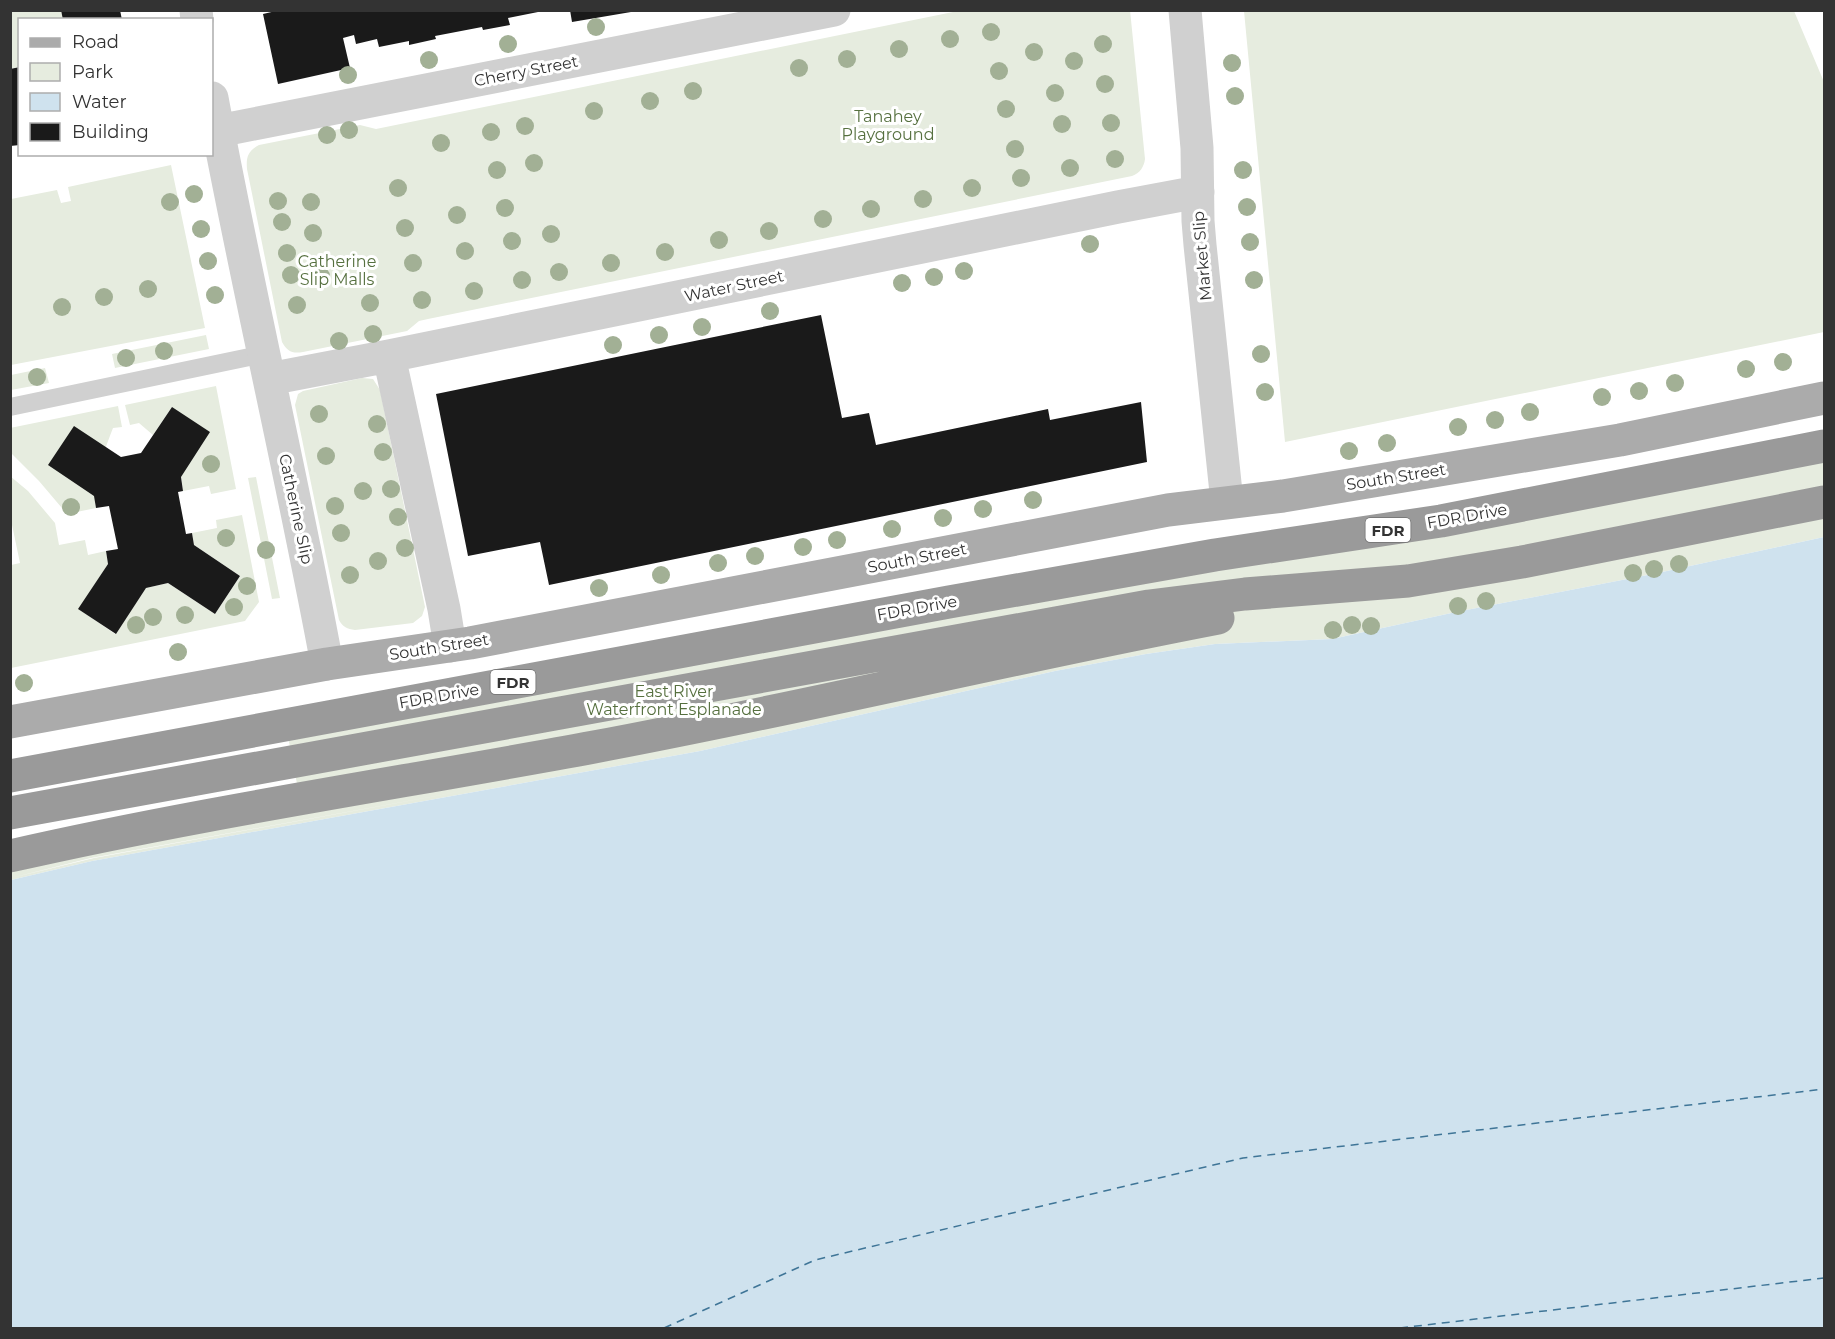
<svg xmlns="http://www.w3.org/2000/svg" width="1835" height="1339" font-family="Montserrat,sans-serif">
	<rect width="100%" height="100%" fill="#fff"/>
	<path fill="#e6ecdf" d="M1130 10 1145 159C1144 167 1140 173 1132 176L428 319 419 321 407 331 303 352C292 354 287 351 282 342L247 169C246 157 248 151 259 145L360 125 376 129 958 11Z
		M10 11H61L63 19 20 20 19 67 10 69Z
		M1244 11H1794L1824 82V332L1285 442Z
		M171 165 205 328 11 365V199L57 190 61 203 71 201 68 187Z
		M206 335 209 349 115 368 112 354Z
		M45 368 49 383 11 390V375Z
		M362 378 373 379 380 390 425 607 422 616 413 623 355 630C347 629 343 627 339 620L295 405 298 394 303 391Z
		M216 386 236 489 211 494 209 486 183 491 172 407 153 435 139 423 130 425 125 405Z
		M118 406 122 427 113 428C104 451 92 484 96 508L67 514 39 481 11 453 10 428Z
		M1824 437V537L1653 574 1456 612 1332 639 1215 644 1146 654 1055 671 700 751 92 861 11 880V845L298 789 284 716Z
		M10 476 28 491 55 523 59 545 85 540 88 555 106 551 108 564 79 609 115 634 146 588 168 583 215 614 240 576 194 545 192 533 217 528 216 520 242 515 259 602 245 621 11 668V565L20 563 11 520Z
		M256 477 280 598 272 599 248 478Z"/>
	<path fill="#cfe2ee" d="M1824 537V1328H11V880L92 861 700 751 1055 671 1146 654 1215 644 1332 639 1456 612 1653 574Z"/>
	<path fill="#fff" d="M491 786 94 858 11 878 91 858Z"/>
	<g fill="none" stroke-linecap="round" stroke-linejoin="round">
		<path stroke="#3f7597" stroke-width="1.5" stroke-dasharray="8 6" stroke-linecap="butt" d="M664 1328 815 1260 1243 1158 1824 1089
			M1400 1328 1824 1278"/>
	</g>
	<path fill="#1a1a1a" d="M61 10H120L122 20H63Z
		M280 10H538V12L508 18 510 25 483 30 482 27 435 36 436 39 409 45V41L379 47 377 39 356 44 354 35 343 38 350 68 278 84 263 14Z
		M570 10H631V12L572 22Z
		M20 67V145L10 146V69Z
		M821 315 842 418 869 413 876 445 1048 409 1050 420 1141 402 1147 462 549 585 540 542 468 556 436 394Z
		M172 407 210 432 181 477 183 491 178 492 186 534 192 533 194 545 240 576 215 614 168 583 146 588 116 634 78 609 108 564 106 551 118 549 109 506 96 508 94 496 48 465 74 426 121 457 141 453Z"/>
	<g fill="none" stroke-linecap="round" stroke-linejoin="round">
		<path stroke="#d0d0d0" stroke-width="18" d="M10 407 264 354"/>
		<path stroke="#d0d0d0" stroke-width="33" d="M196 10 197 20
			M1185 10 1197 148 1198 221 1200 245 1227 502
			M212 98C247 287 292 475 327 664
			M218 131 834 10
			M389 356 444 609 450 646
			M269 379 389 356 1118 207 1198 192"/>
		<path stroke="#ababab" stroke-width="33" d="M10 722 327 664 470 643 1168 510 1283 496 1620 440 1824 398"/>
		<path stroke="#9a9a9a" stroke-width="33" d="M10 776 949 602 1215 555 1441 521 1824 446
			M10 813 1149 606 1245 594 1408 581 1522 562 1824 502
			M10 856C203 812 400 783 594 747 803 708 1009 658 1218 618"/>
	</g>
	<g fill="#a2b095">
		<circle cx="596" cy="27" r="9"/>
		<circle cx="991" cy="32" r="9"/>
		<circle cx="950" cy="39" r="9"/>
		<circle cx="508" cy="44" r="9"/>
		<circle cx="1103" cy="44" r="9"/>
		<circle cx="899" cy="49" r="9"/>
		<circle cx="1034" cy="52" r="9"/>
		<circle cx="847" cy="59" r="9"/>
		<circle cx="429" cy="60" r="9"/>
		<circle cx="1074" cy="61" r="9"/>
		<circle cx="1232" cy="63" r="9"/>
		<circle cx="799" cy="68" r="9"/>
		<circle cx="999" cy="71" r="9"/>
		<circle cx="348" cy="75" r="9"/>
		<circle cx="1105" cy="84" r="9"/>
		<circle cx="693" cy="91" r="9"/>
		<circle cx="1055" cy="93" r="9"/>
		<circle cx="1235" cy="96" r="9"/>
		<circle cx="650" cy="101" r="9"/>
		<circle cx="1006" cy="109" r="9"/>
		<circle cx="594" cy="111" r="9"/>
		<circle cx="1111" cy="123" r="9"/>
		<circle cx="1062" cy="124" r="9"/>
		<circle cx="525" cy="126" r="9"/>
		<circle cx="349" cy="130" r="9"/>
		<circle cx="491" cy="132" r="9"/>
		<circle cx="327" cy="135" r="9"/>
		<circle cx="441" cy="143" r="9"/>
		<circle cx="1015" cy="149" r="9"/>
		<circle cx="1115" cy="159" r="9"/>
		<circle cx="534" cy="163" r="9"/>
		<circle cx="1070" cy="168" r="9"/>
		<circle cx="497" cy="170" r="9"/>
		<circle cx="1243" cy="170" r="9"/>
		<circle cx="1021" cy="178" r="9"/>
		<circle cx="398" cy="188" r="9"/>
		<circle cx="972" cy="188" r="9"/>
		<circle cx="194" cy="194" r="9"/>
		<circle cx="923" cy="199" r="9"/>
		<circle cx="278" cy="201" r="9"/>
		<circle cx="170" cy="202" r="9"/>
		<circle cx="311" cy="202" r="9"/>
		<circle cx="1247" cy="207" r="9"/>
		<circle cx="505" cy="208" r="9"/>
		<circle cx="871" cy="209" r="9"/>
		<circle cx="457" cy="215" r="9"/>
		<circle cx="823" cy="219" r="9"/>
		<circle cx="282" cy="222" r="9"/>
		<circle cx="405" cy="228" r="9"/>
		<circle cx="201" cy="229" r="9"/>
		<circle cx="769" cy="231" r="9"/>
		<circle cx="313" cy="233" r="9"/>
		<circle cx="551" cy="234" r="9"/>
		<circle cx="719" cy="240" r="9"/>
		<circle cx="512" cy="241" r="9"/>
		<circle cx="1250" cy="242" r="9"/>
		<circle cx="1090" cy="244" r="9"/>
		<circle cx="465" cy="251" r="9"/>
		<circle cx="665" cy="252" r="9"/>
		<circle cx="287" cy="253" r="9"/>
		<circle cx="208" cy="261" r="9"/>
		<circle cx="413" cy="263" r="9"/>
		<circle cx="611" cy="263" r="9"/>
		<circle cx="964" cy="271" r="9"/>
		<circle cx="559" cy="272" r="9"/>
		<circle cx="291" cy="275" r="9"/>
		<circle cx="321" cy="276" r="9"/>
		<circle cx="934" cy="277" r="9"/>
		<circle cx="522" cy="280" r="9"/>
		<circle cx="1254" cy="280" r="9"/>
		<circle cx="902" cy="283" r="9"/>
		<circle cx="148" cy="289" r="9"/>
		<circle cx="474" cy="291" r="9"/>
		<circle cx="215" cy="295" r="9"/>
		<circle cx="104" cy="297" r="9"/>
		<circle cx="422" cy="300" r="9"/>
		<circle cx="370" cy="303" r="9"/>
		<circle cx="297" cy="305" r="9"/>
		<circle cx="62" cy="307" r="9"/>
		<circle cx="770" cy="311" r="9"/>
		<circle cx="702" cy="327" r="9"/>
		<circle cx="373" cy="334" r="9"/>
		<circle cx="659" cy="335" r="9"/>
		<circle cx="339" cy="341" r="9"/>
		<circle cx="613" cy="345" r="9"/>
		<circle cx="164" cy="351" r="9"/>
		<circle cx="1261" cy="354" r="9"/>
		<circle cx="126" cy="358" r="9"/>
		<circle cx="1783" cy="362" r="9"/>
		<circle cx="1746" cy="369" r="9"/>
		<circle cx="37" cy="377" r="9"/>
		<circle cx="1675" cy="383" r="9"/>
		<circle cx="1639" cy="391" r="9"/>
		<circle cx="1265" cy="392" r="9"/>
		<circle cx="1602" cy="397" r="9"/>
		<circle cx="1530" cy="412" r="9"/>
		<circle cx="319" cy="414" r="9"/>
		<circle cx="1495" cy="420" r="9"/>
		<circle cx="377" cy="424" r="9"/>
		<circle cx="1458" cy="427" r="9"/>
		<circle cx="1387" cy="443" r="9"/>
		<circle cx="1349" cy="451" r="9"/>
		<circle cx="383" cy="452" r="9"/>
		<circle cx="326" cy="456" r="9"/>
		<circle cx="211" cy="464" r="9"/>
		<circle cx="391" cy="489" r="9"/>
		<circle cx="363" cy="491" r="9"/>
		<circle cx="1033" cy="500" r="9"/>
		<circle cx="335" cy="506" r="9"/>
		<circle cx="71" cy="507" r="9"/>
		<circle cx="983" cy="509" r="9"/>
		<circle cx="398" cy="517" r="9"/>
		<circle cx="943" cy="518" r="9"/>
		<circle cx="892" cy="529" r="9"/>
		<circle cx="341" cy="533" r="9"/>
		<circle cx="226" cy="538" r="9"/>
		<circle cx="837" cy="540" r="9"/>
		<circle cx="803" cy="547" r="9"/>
		<circle cx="405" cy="548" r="9"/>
		<circle cx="266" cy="550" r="9"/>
		<circle cx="755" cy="556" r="9"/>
		<circle cx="378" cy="561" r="9"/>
		<circle cx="718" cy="563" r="9"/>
		<circle cx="1679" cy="564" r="9"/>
		<circle cx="1654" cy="569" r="9"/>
		<circle cx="1633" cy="573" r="9"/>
		<circle cx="350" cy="575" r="9"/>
		<circle cx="661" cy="575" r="9"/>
		<circle cx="247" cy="586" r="9"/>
		<circle cx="599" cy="588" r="9"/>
		<circle cx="1486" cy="601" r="9"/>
		<circle cx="1458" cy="606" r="9"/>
		<circle cx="234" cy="607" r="9"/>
		<circle cx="185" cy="615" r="9"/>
		<circle cx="153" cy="617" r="9"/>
		<circle cx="136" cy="625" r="9"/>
		<circle cx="1352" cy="625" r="9"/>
		<circle cx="1371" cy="626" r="9"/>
		<circle cx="1333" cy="630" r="9"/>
		<circle cx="178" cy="652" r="9"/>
		<circle cx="24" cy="683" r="9"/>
	</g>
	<g text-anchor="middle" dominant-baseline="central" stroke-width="6" stroke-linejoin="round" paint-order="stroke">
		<g fill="#fff" stroke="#707070" stroke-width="1.5">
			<rect x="1365.5" y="518" width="45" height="24" rx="4.5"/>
			<rect x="490.5" y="670" width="45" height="24" rx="4.5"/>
		</g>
		<g font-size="15" font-weight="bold" fill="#333">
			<text x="1388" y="530">FDR</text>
			<text x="513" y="682">FDR</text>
		</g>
		<g font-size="16" fill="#333" stroke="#fff">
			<text transform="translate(526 71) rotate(-11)">Cherry Street</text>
			<text transform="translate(1202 256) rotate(-95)">Market Slip</text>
			<text transform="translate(734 286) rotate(-12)">Water Street</text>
			<text transform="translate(1396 477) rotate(-9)">South Street</text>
			<text transform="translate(296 509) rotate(78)">Catherine Slip</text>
			<text transform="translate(1467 516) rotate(-10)">FDR Drive</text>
			<text transform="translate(917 558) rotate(-11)">South Street</text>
			<text transform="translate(917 608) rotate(-10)">FDR Drive</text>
			<text transform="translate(439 647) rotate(-9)">South Street</text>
			<text transform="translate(439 696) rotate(-10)">FDR Drive</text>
		</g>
		<g font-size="16" fill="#56703f" stroke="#fff">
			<text x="888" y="116">Tanahey<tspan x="888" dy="18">Playground</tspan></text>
			<text x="337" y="261">Catherine<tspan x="337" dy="18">Slip Malls</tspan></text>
			<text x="674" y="691">East River<tspan x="674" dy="18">Waterfront Esplanade</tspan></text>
		</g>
	</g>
	<rect width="1835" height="1339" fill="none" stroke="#333333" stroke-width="24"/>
	<rect x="18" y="18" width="195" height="138" fill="#ffffff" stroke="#adadad" stroke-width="1.5"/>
	<rect x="30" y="38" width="30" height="9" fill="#ababab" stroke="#adadad" stroke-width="1.5"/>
	<text x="72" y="48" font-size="18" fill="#333333">Road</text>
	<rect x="30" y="63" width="30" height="18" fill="#e6ecdf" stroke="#adadad" stroke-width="1.5"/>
	<text x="72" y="78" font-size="18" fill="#333333">Park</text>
	<rect x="30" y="93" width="30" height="18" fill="#cfe2ee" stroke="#adadad" stroke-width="1.5"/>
	<text x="72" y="108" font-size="18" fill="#333333">Water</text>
	<rect x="30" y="123" width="30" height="18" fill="#1a1a1a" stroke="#adadad" stroke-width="1.5"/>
	<text x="72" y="138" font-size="18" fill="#333333">Building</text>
</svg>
